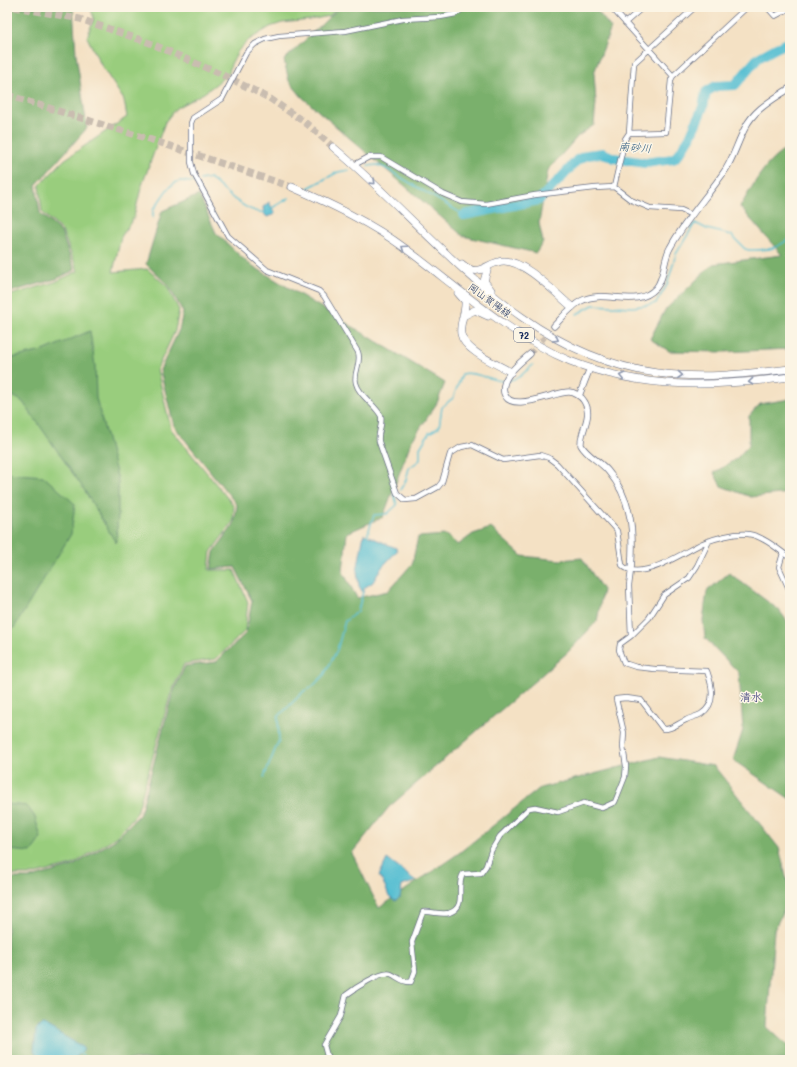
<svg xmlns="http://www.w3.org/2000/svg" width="797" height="1067" font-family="Mali,'Klee One',sans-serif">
	<rect width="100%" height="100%" fill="#fcf5e5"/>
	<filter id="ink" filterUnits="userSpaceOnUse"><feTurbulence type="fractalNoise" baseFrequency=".025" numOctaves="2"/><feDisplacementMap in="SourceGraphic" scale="8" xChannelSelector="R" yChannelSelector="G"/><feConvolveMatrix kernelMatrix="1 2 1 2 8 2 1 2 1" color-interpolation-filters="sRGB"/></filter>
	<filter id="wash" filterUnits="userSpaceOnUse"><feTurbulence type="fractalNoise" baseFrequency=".012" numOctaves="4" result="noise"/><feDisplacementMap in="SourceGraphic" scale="16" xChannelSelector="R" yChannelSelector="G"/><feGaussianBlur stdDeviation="0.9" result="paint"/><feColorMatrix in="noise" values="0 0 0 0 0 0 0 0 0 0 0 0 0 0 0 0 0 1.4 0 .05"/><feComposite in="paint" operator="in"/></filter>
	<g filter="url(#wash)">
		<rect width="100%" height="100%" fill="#f4e1c4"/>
		<path fill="#99cd7d" stroke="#5a7e6e" d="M90 7H339L329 16 310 20 282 23 270 27 249 40 238 51 231 64 229 73 216 84 204 93 176 108 165 122 141 188 134 217 121 237 113 272 147 269 167 286 179 310 175 331 157 369 171 429 234 506 233 522 211 552 209 570H234L248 602 245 631 216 659 184 664 170 696 137 813 117 836 72 865 32 875H7V296L55 282 78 271 62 231 42 212 39 186 64 160 127 117 124 100 101 65 87 37 94 18Z"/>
		<path fill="#7ab06c" stroke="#4a7065" d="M7 7H73L76 54 87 128 36 185 40 213 61 232 75 270 56 279 7 293Z
			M340 7H594L611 28 594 73 596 103 594 125 578 136 548 170 539 223 543 242 536 253 463 236 302 97 289 81 284 60Z
			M790 147V349L723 352 669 351 650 339 665 310 713 264 782 255 740 207C754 184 765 160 790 147Z
			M199 195 216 233 248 263 445 383 437 403 411 442 383 517 347 533 343 572 357 598 388 591 412 564 418 537 446 535 458 545 473 534 491 528 522 556 560 560 582 558 603 590 597 621 568 652 389 807 352 853 379 908 459 853 540 788 659 757 714 766 779 848 790 892V897L774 930 767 1027 790 1048V1060H73L84 1050 41 1025 36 1030 34 1051 42 1060H7V878H31L73 866 116 839 140 814 172 695 185 666 216 662 246 633 252 601 235 567 211 569 214 552 234 524 237 505 174 426 160 370 179 330 183 312 168 285 146 264 162 211Z
			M90 331 95 366 96 398 118 480V515L116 543 83 488 40 426 22 401 7 393V359L43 351Z
			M790 399V493L751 497 721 486 714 473 737 458 749 445V416L760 404Z
			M7 473 43 476 75 504 71 534 14 628H7V537L11 533 9 509 7 503Z
			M729 573 779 610 790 625V799L733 760 743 730 739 673 705 638 703 620 707 591Z
			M7 804 27 806 35 817 41 838 31 852 7 850Z"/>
		<path fill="#55bed2" stroke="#387698" d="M269 202 275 214 267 217 264 214 263 207Z
			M364 534 396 548 397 551 382 567 373 582 364 588 363 593 359 586 357 571Z
			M387 859 416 881 402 886 400 898 395 901 389 897 385 886 379 876Z
			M41 1025H45L81 1046 84 1050 73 1060H42L34 1051 36 1030Z"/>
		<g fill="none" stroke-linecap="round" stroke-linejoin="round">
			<path stroke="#55bed2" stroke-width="1.5" d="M368 166 377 165 385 168 464 215
				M200 180 210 178C222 189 248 215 265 212
				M308 188 338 172 349 170
				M272 208 289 198
				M153 218V210C161 201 167 183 181 181 185 181 189 183 194 182
				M577 314 593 305 632 307 649 305 656 303 667 285 676 254 695 223 707 229 731 235 745 249 749 250C768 250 775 250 790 238
				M508 381 519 377 533 365
				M400 490 406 480 409 468 420 460V448L429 433 439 427 442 407 453 398 462 374C471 370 492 381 504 381
				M367 536 374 515 387 514 397 505 394 494
				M264 777 279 740 278 717 304 691 312 687 324 675 337 650 345 621 358 611 363 591
				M80 1053 87 1060"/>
			<path stroke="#55bed2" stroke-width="10" d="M464 215 539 200 562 177 577 160 587 155 603 153 614 158 645 163 673 159 678 155 690 137 703 107 706 92 716 86 735 85 758 58 776 48 790 42"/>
		</g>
	</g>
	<g filter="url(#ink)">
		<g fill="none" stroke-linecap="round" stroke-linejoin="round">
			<path stroke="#c9bdb0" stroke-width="5.5" stroke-dasharray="5.5 3" stroke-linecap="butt" d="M530 354 554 326"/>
			<path stroke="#c9bdb0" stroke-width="7" stroke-dasharray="7 3.5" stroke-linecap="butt" d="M14 7 80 19 150 43 227 77 269 98 307 124 333 147
				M7 95 152 140 292 187"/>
			<g stroke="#676d82" stroke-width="6">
				<path id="minor" d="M465 7 456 14 440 17 403 19 345 31 279 36 265 39 255 44 246 53 222 99 193 118 191 123V162L194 174 228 236 267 270 319 291 324 296 358 352C362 363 353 372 356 383 359 396 375 404 381 416 383 426 377 433 379 442L397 493 405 500 416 499 438 487 442 482 450 454 461 447 472 445 503 460 540 455 549 458 557 464 617 531 622 565C639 584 685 551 703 543 715 538 734 533 748 534 763 536 778 549 790 558
					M611 7 673 76
					M767 7 775 16 790 8
					M625 23 643 7
					M629 133 666 132 671 80 673 76 747 7
					M354 165 369 157H381L443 194 462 202 486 204 535 195 595 188 614 187 631 200 650 208 681 210 692 215
					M614 187 625 139 629 133 634 63 695 7
					M783 553 779 567 790 591
					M631 636 629 586 631 570
					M328 1060 324 1045 341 1016 346 995C354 989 382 970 391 974 398 977 403 983 411 982L415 971 412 942 423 912C432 911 440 915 449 913 468 907 455 887 463 874L481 873 486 866 491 851 500 836 529 808 535 807 558 812 584 803 602 808 615 802 625 777 626 766 623 747 624 733 616 699 626 698 641 700 663 729C672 730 678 723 686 720 691 717 696 717 701 714 717 704 712 685 707 671L655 669 636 667 624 663 619 650 620 644 631 636 649 618 664 595 689 578 697 566 709 541"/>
			</g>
			<g stroke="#676d82" stroke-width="7">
				<path id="tertiary" d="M554 326C562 318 570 307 581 301 604 288 636 310 656 288 665 278 663 260 670 248 685 220 708 196 726 169 734 156 738 141 745 128 754 109 774 99 790 88
					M530 354C520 363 500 377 504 393 510 414 553 392 569 392 574 392 581 396 584 401 594 416 580 430 581 445 587 456 600 461 608 471 633 500 634 534 631 570
					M579 396 590 368"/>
			</g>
			<g stroke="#676d82" stroke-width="8">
				<path id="primary" d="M333 147C435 232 517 354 657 373 701 379 746 374 790 369
					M292 187C331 204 371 223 406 249 456 286 512 337 570 361 643 390 714 387 790 377
					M462 264C480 280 487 261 504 261 526 261 556 294 572 307
					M488 267 484 281 491 290
					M458 293 465 301C466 313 459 323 461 334 464 351 497 364 511 372
					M465 315 475 310 488 316"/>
			</g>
			<use href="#minor" stroke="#fff" stroke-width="4.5"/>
			<use href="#tertiary" stroke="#fff" stroke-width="5.5"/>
			<use href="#primary" stroke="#fff" stroke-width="7"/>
		</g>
		<defs><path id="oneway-chevron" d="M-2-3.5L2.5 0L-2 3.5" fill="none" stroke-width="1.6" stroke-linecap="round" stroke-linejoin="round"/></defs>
		<g stroke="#8d97ae">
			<use href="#oneway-chevron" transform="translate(373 182) rotate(44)"/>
			<use href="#oneway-chevron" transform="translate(404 248) rotate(-145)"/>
			<use href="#oneway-chevron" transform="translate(556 339) rotate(28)"/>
			<use href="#oneway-chevron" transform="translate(680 375) rotate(5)"/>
			<use href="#oneway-chevron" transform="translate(622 376) rotate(-167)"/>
			<use href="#oneway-chevron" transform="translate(751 382) rotate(174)"/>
		</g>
	</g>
	<g text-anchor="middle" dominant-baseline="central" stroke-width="3" stroke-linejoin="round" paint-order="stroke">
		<rect fill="#fcf5e5" stroke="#5e6a86" stroke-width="1" x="514" y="328" width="20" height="14" rx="3"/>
		<g font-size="9" font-weight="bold" fill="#1b2f5e">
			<text x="524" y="335">72</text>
		</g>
		<g font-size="10" fill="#1b2f5e" stroke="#fcf5e5">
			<text transform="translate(490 300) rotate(36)">岡山賀陽線</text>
		</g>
		<g font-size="11" font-style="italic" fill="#2c5a81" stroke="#fcf5e5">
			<text transform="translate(635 147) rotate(4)">南砂川</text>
		</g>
		<g font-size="11" font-weight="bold" fill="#54568c" stroke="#fcf5e5">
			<text x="751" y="696">清水</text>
		</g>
	</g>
	<rect width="797" height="1067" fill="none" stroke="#fcf5e5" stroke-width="24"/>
</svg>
